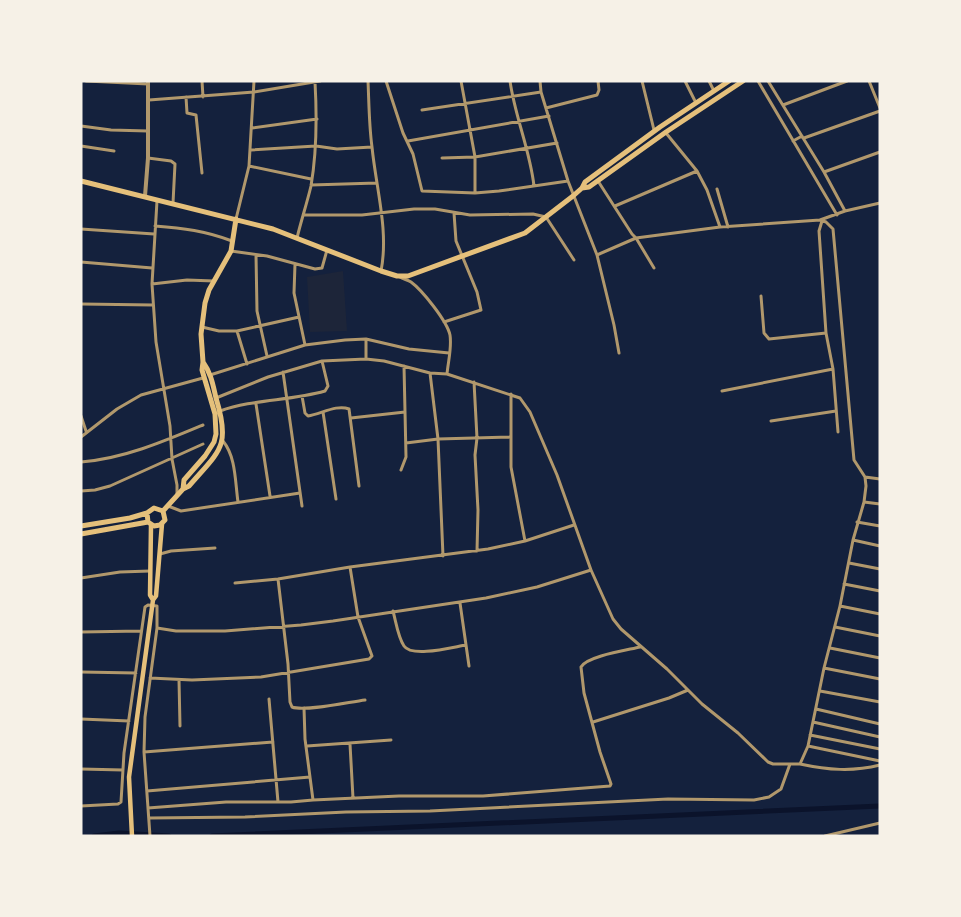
<svg xmlns="http://www.w3.org/2000/svg" width="961" height="917" font-family="'Open Sans',sans-serif">
	<rect width="100%" height="100%" fill="#14213d"/>
	<path fill="#1d2539" d="M343 271 347 331 310 332 307 277Z"/>
	<g fill="none" stroke-linecap="round" stroke-linejoin="round">
		<path stroke="#0b132b" stroke-width="5" d="M94 836 119 833 169 836
			M212 836 880 806"/>
		<path stroke="#b1986c" stroke-width="3" d="M86 81 148 84
			M202 81 203 97
			M368 81C369 103 369 125 372 147 376 188 389 231 381 271
			M386 81 403 133 413 154 422 191 475 193 499 191 568 181
			M461 81 475 157V193
			M510 81C515 117 530 150 534 186
			M540 81 541 92 568 181 597 255 614 325 619 353
			M642 81 654 130
			M685 81 696 103
			M709 81 714 91
			M758 81 837 215
			M768 81 824 172 845 211
			M869 81 880 108
			M186 97 187 113 196 115 202 173
			M149 100 254 92 320 81
			M783 105 847 81
			M546 108 597 95 599 90 598 81
			M422 110 541 92
			M81 126 111 130 148 131
			M252 128 317 119
			M666 133 697 171 707 190 720 227
			M804 138 880 111
			M408 141 549 116
			M793 141 802 136
			M81 146 114 151
			M251 150 316 146 337 149 372 147
			M148 158 171 161 175 164 173 203
			M442 158 475 157 557 143
			M249 166 311 179
			M824 172 880 152
			M311 185 377 183
			M717 189 728 227
			M157 201 152 284 156 342 170 426 172 459 177 485V495
			M615 206 697 171
			M303 215H362L414 209H435L470 215 533 214 546 217 574 260
			M236 219 249 166 254 81
			M820 220 845 211 880 203
			M822 221 819 231 826 333 833 369 838 432
			M155 226C183 228 206 231 232 241
			M81 229 154 234
			M297 238C301 221 307 203 311 186 317 151 317 117 315 82
			M231 251 267 256 315 269 322 268 327 250
			M256 255 257 311 267 356
			M597 255 636 238 654 268
			M81 262 152 268
			M295 264 294 293 305 345
			M400 277C403 279 408 280 411 282 422 290 447 321 450 335 452 348 448 362 447 374
			M152 284 187 280 214 281
			M761 296 764 333 769 339 826 333
			M81 304 153 305
			M444 322 481 310 477 292 456 241 454 213
			M202 327 219 331H237L299 317
			M237 331 247 364
			M366 359V339
			M283 372 302 506
			M430 373 438 439 443 556
			M210 375 305 345 345 340 366 339 409 349 449 353
			M474 382 477 438 475 455 478 510 477 551
			M722 391 833 369
			M511 394V467L525 541
			M302 396 305 413 308 416C321 414 337 404 349 409L359 486
			M216 398 268 377 322 361 366 359 384 361 430 373 447 374 520 398 530 412 557 475 591 570 613 619 621 629 667 669 702 704 738 733 768 762 773 764H800L808 746 824 668 840 606 853 540 864 502 866 486 865 477 854 460 833 229 826 222 820 220 720 227 636 238 632 234 598 181
			M256 404 270 496
			M220 411C253 399 290 401 325 391L328 386 322 361
			M323 412 336 499
			M81 416 86 431
			M351 418 405 412
			M771 421 836 411
			M81 437 117 409 141 395 203 378
			M223 441C236 457 235 481 238 502
			M406 443 438 439 510 437
			M81 462C123 459 165 441 203 425
			M401 470 406 457 404 366
			M865 477 880 479
			M81 491 95 490 110 486 203 444
			M864 502 880 504
			M168 506 181 511 300 493
			M857 522 880 526
			M853 540 880 546
			M160 554 171 551 215 548
			M849 563 880 569
			M81 578 120 572 150 571
			M278 579 288 664 290 702 292 707C305 712 349 702 365 700
			M235 583 278 579 350 567 488 549 525 541 574 525
			M844 584 880 591
			M460 603 469 666
			M840 606 880 614
			M393 611C396 622 398 637 404 646 412 658 453 647 466 645
			M835 627 880 636
			M157 628 176 631H225L301 625 333 621 486 598 537 587 591 570
			M81 632 141 631
			M830 648 880 658
			M824 668 880 679
			M81 672 136 673
			M150 678 192 680 261 677 369 659 372 656 358 617 350 567
			M179 680 180 726
			M820 691 880 702
			M269 699 278 802
			M816 709 880 724
			M81 719 129 721
			M593 722 669 698 688 690
			M813 722 880 737
			M810 735 880 749
			M350 744 353 798
			M307 746 391 740
			M808 746 880 761
			M144 752 273 742
			M800 764C828 770 852 772 880 765
			M81 769 123 770
			M147 791 310 777
			M313 800 399 796H483L610 786 611 784 600 752 584 693 581 667C587 656 628 650 640 647
			M81 806 118 804 121 802 124 753 145 607 148 605 157 606V628L145 717 144 752 150 836
			M148 808 226 802H291L313 800 305 739 304 708
			M149 818 245 817 346 812 430 811 668 799 754 800 769 797 781 789 790 764
			M825 836 880 823"/>
		<path stroke="#b1986c" stroke-width="4" d="M145 196 148 158V81"/>
		<path stroke="#e5c07b" stroke-width="4.5" d="M151 525 150 595 153 600
			M132 836 129 777 153 600 156 596 162 524"/>
		<path stroke="#e5c07b" stroke-width="5" d="M81 181 273 229 381 271 397 276H408L525 233 573 196 582 188 585 182 660 127 729 81
			M582 188 589 187 666 132 743 81
			M183 489 184 480 205 456 214 442 216 434 215 414 202 370 203 362 201 334 205 303 209 290 231 251 236 219
			M163 511 183 489 189 486C220 450 231 447 216 398 213 385 211 373 203 362
			M81 526 130 518 147 513 154 508 163 511 165 520 160 525 154 526 148 522 147 513
			M81 534 148 522"/>
	</g>
	<rect width="961" height="917" fill="none" stroke="#f6f1e7" stroke-width="165"/>
</svg>
